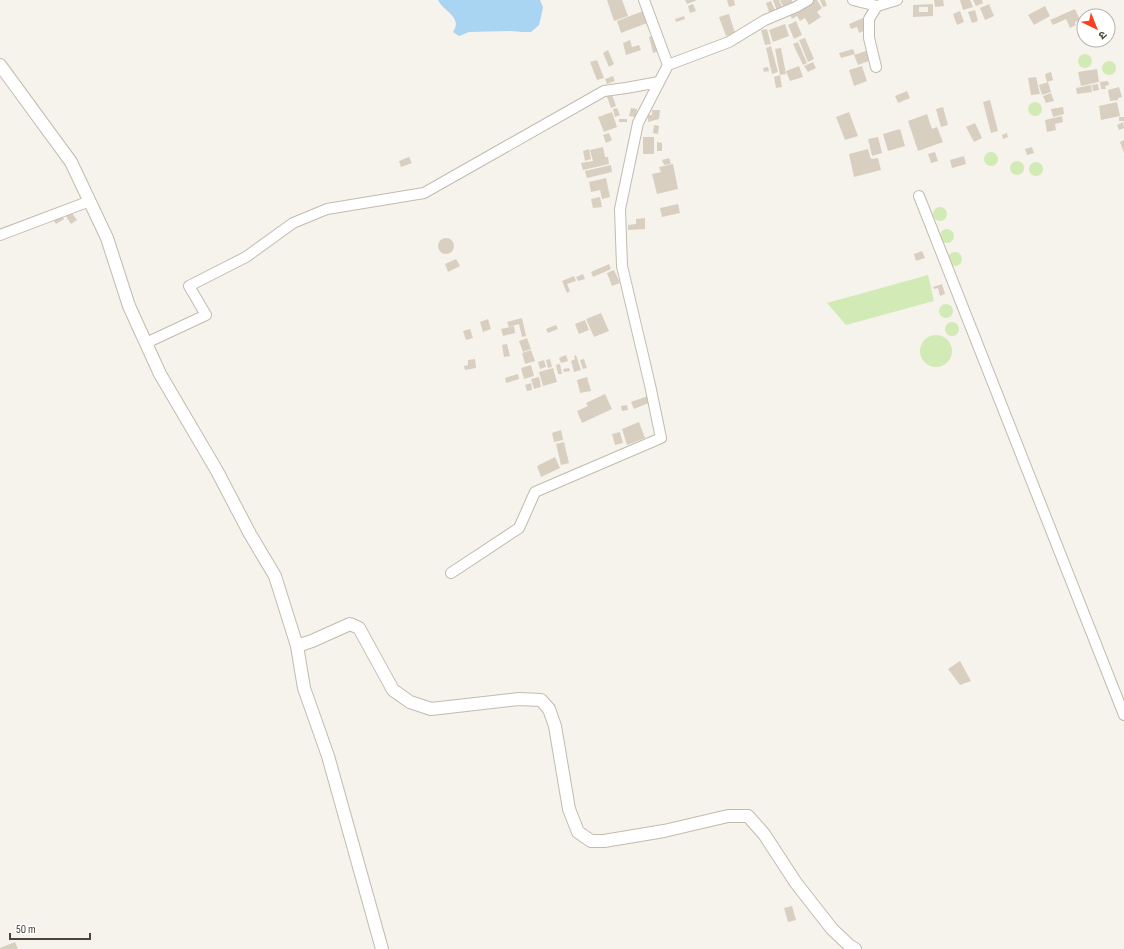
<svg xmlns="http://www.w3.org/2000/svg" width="1124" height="949" font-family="'Sofia Sans Condensed','Noto Sans Devanagari',sans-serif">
	<rect width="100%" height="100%" fill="#f6f3ec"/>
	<path fill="#d2eab5" d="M1078 61a7 7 0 1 1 14 0a7 7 0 1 1-14 0Z
		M1102 68a7 7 0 1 1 14 0a7 7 0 1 1-14 0Z
		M1028 109a7 7 0 1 1 14 0a7 7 0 1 1-14 0Z
		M984 159a7 7 0 1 1 14 0a7 7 0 1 1-14 0Z
		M1010 168a7 7 0 1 1 14 0a7 7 0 1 1-14 0Z
		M1029 169a7 7 0 1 1 14 0a7 7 0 1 1-14 0Z
		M933 214a7 7 0 1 1 14 0a7 7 0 1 1-14 0Z
		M940 236a7 7 0 1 1 14 0a7 7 0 1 1-14 0Z
		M948 259a7 7 0 1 1 14 0a7 7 0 1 1-14 0Z
		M928 275 934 301 846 325 827 303Z
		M939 311a7 7 0 1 1 14 0a7 7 0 1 1-14 0Z
		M945 329a7 7 0 1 1 14 0a7 7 0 1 1-14 0Z
		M920 351a16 16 0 1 1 32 0a16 16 0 1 1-32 0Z"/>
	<path fill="#a9d4f2" d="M438 0H540L543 7 541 17 539 25 531 32H522L511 31 469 32 459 36 453 32C463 17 444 12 438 0Z"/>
	<path fill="#d8cfc1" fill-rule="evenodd" d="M607 0H622L628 16 614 21Z
		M685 0H697L687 4Z
		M727 0H734L735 5 729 7Z
		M773 0H779L783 9 777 11Z
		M780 0H792L793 4 784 8Z
		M813 0H817L822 8 817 12 821 17 809 25 805 18 800 21 797 16 792 19 790 15Z
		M820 0H825L827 6 823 7Z
		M934 0H943L944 6 935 7Z
		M960 0H970L973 7 963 10Z
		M973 0H982L983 3 976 6Z
		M771 1 776 13 770 15 766 3Z
		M693 4 696 11 690 13 688 6Z
		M933 4V16L913 17V5ZM919 7H928V12H919Z
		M989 4 994 16 985 20 980 8Z
		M1045 6 1050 16 1034 25 1028 15Z
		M1075 9 1080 20 1075 22 1076 25 1070 28 1066 19 1053 25 1050 20Z
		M975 10 978 21 972 23 968 12Z
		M643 11 647 23 621 33 617 21Z
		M960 11 964 22 957 25 953 14Z
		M729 14 735 33 726 36 719 17Z
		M684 16 685 19 676 22 675 19Z
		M863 18 868 29 859 33 857 27 851 29 849 24Z
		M796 21 802 35 794 39 788 25Z
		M785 24 789 36 773 42 769 30Z
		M767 29 771 44 765 45 761 30Z
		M654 35 659 51 653 53 649 37Z
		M805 38 814 59 808 62 799 40Z
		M630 40 632 47 639 45 641 50 626 55 623 43Z
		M798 42 807 63 803 65 793 44Z
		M771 46 778 72 772 74 766 48Z
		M781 48 786 74 780 75 775 49Z
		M853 49 855 54 841 58 839 53Z
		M608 50 614 64 609 67 603 53Z
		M866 51 869 61 858 65 854 55Z
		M597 60 604 78 597 80 590 62Z
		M813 62 816 68 808 72 804 66Z
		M799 66 803 77 790 81 786 71Z
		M862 66 867 81 854 86 849 70Z
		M768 67 769 71 764 72 763 68Z
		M1097 69 1099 82 1081 86 1078 72Z
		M1051 72 1053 80 1047 82 1045 74Z
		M780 75 782 87 776 88 774 77Z
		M613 76 615 81 607 84 605 79Z
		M1036 77 1040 94 1031 95 1028 78Z
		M1108 81 1109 85 1105 86 1106 89H1101L1100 82Z
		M1048 82 1051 92 1042 95 1039 85Z
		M1098 84 1099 90 1093 91 1092 85Z
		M1091 85 1092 92 1077 94 1076 88Z
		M1119 87 1122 97 1118 98V100L1110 101 1108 90Z
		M907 91 910 98 898 103 895 96Z
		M611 92 616 106 611 108 606 94Z
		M1051 93 1054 101 1046 103 1043 96Z
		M990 100 998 131 991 133 983 102Z
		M1117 102 1120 116 1101 120 1099 106Z
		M943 107 948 125 941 127 936 109Z
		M1063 107 1064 114 1053 117 1051 109Z
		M617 108 620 115 615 117 613 109Z
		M631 108 637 109 636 117 629 116Z
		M652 110H660L659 119 648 122V115H652Z
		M612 112 617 127 604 132 598 117Z
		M849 112 858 136 845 140 836 117Z
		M927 114 932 129 937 127 943 142 918 151 908 121Z
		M1062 116 1063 122 1055 124 1056 130 1047 132 1045 120Z
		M1119 117H1124V121H1119Z
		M619 119H627V122H619Z
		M1123 122 1124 128 1119 130 1117 125Z
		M975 123 982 138 974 142 966 127Z
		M654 125 659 126 658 134 653 133Z
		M900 129 905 146 888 151 883 134Z
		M609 133 612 140 606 143 603 135Z
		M1007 133 1008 137 1003 139 1002 135Z
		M643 137H654V154H643Z
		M878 137 882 153 872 156 868 139Z
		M1124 140V153L1120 142Z
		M657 142 662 143V151H657Z
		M603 147 605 157H608L609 164 583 170 581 163 593 161 590 150Z
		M1032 147 1034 153 1027 155 1025 149Z
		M589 149 591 159 585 161 583 151Z
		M868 149 871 159 878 158 881 170 854 177 849 154Z
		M935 152 938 161 931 163 928 154Z
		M964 156 966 164 952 168 950 160Z
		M409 157 412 163 401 167 399 161Z
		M669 158 671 164 664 165 662 160Z
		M673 164 678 189 657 194 652 174 661 172 659 167Z
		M611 165 612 172 587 178 585 171Z
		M606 178 610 197 602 199 600 190 591 192 589 182Z
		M600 197 602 207 593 208 591 199Z
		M678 204 680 213 662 217 660 208Z
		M71 212 77 220 71 224 65 215Z
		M61 213 64 219 56 224 52 218Z
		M645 218V229L628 230V225L636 224V219Z
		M438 246a8 8 0 1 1 16 0a8 8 0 1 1-16 0Z
		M922 251 925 258 916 261 914 254Z
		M456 259 460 266 448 272 445 264Z
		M609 264 611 269 593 277 591 272Z
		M614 270 620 283 612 286 607 273Z
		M583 274 585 279 578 281 576 277Z
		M574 276 576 281 567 284 570 291 567 293 562 281Z
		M942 284 945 294 940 296 938 288 934 289 933 287Z
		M601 313 609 331 594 337 586 319Z
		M522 318 526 336 522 337 519 324 509 327 507 322Z
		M488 319 491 329 483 332 480 322Z
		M585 320 589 330 579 334 575 324Z
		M556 325 558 329 548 333 546 329Z
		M514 326 515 333 503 336 501 329Z
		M470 329 473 338 466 340 463 331Z
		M527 338 531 349 523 352 519 341Z
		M507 344 510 356 504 357 502 345Z
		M531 350 535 361 525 364 522 353Z
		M566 355 568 361 561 363 559 358Z
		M576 355 581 370 574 372 571 361 575 359 574 356Z
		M475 359 476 368 465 370 464 366 468 365V360Z
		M550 359 552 367 548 368 546 360Z
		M584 359 587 368 583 369 580 360Z
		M544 360 546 367 540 369 538 362Z
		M560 364 562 374H558L556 365Z
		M531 365 534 376 524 379 521 368Z
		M553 368 557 382 543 386 539 372Z
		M569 368 570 371 564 372 563 369Z
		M518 374 519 379 506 383 505 378Z
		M539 377 541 387 534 389 531 379Z
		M587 377 591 391 580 393 577 380Z
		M531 383 532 390 527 391 525 385Z
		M605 394 612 409 582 423 577 411 588 406 586 403Z
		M648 396 651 402 634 409 631 402Z
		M627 405 628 410 622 411 621 406Z
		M639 422 645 438 627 445 622 429Z
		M561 430 563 440 554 442 552 433Z
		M620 432 623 443 615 445 612 434Z
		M564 442 569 463 561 465 556 444Z
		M555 457 560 468 541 477 537 466Z
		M960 661 971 681 960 685 948 669Z
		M792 906 796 920 788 922 784 908Z
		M15 942 18 949H0V948Z"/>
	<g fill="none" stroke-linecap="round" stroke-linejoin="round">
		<g stroke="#c2bbae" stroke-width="12">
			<path id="minor" d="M644 0 668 65
				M853 0 877 6 897 0
				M876 67 869 38V19L877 6
				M919 196 1124 715
				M0 235 90 201
				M146 343 206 315 189 286 246 257 293 223 327 209 424 193 604 91 626 88 659 82
				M451 573 519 528 535 492 661 438 650 385 622 266 620 209 638 123 668 65 729 42 765 20 796 7 808 0"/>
		</g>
		<g stroke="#c2bbae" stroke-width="14">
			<path id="tertiary" d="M0 65 71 162 107 238 129 306 160 374 217 471 250 534 275 576 297 646 304 688 328 756 382 949
				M297 646 312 641 350 624 359 628 393 690 410 702 431 709 519 699 541 700 549 709 555 726 569 809 578 832 591 841H604L664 831 728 816H748L764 834 796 883 832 929 850 946 855 949"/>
		</g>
		<use href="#minor" stroke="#fff" stroke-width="10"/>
		<use href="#tertiary" stroke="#fff" stroke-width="12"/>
	</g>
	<g transform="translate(1096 28) rotate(137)"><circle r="19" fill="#ffffff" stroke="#b7b4b0"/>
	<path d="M0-3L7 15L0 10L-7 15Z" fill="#fc3f1d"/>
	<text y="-6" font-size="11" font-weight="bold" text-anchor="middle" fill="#4b4439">उ</text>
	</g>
	<path d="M10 933v6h80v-6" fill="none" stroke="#4b4439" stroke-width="2"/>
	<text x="16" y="933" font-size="12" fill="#4b4439" stroke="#ffffff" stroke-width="3" paint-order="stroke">50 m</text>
</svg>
